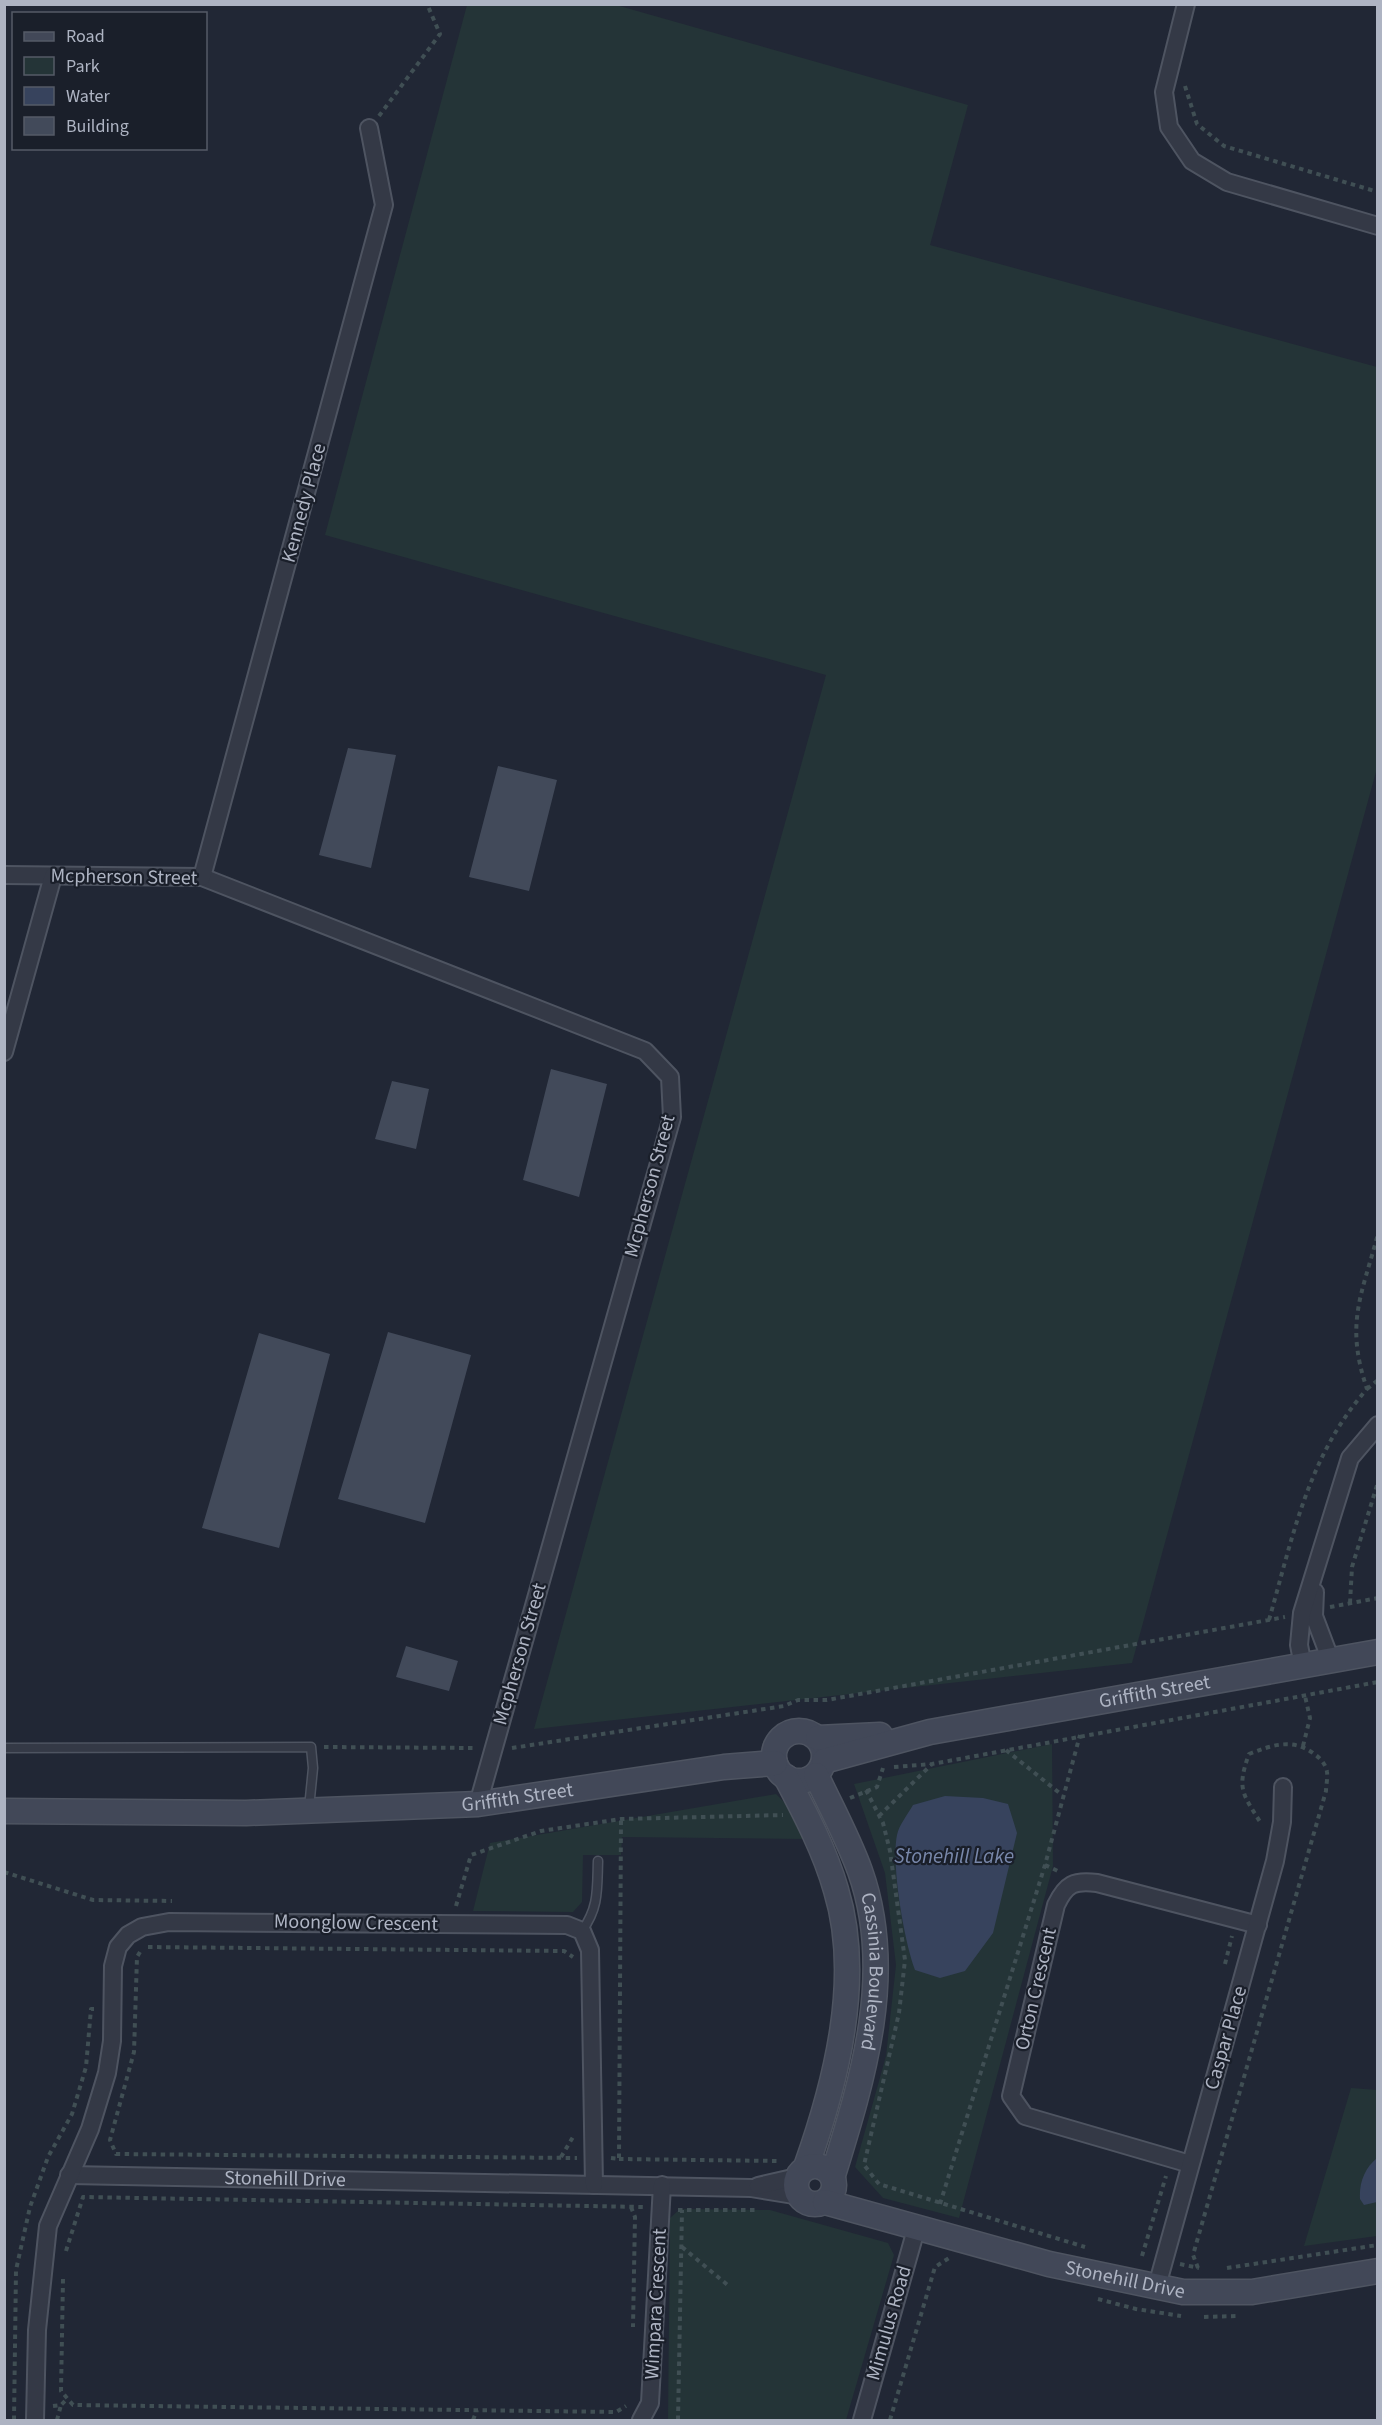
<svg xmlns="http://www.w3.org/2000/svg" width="1382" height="2425" font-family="'Source Sans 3',sans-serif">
	<rect width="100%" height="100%" fill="#212735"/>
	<path fill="#243437" d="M467 5H616L968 105 930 245 1377 367V768L1132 1663 534 1729 826 675 325 535Z
		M1052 1744 1053 1866 959 2218 883 2198 855 2167 886 2056 896 1965 885 1873 854 1784Z
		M776 1794 792 1810 804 1839 622 1837 621 1855H583L582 1902 573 1912 473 1911 490 1843Z
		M1351 2088 1377 2090V2236L1304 2246Z
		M680 2209 770 2210 888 2243 894 2255 846 2420H668L670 2218Z"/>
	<path fill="#37435d" d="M945 1796 983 1798 1008 1804 1017 1833 993 1933 965 1971 940 1978 915 1970C904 1941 891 1864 897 1835 899 1825 908 1814 913 1805Z
		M1377 2158V2202L1364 2205 1360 2199C1359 2182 1365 2168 1377 2158Z"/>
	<path fill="#424a5a" d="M348 748 396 755 371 868 319 855Z
		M498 766 557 780 529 891 469 877Z
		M551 1069 607 1084 579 1197 523 1180Z
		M392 1081 429 1089 416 1149 375 1139Z
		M388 1332 471 1355 425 1523 338 1499Z
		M259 1333 330 1354 279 1548 202 1528Z
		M406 1646 458 1661 449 1691 396 1677Z"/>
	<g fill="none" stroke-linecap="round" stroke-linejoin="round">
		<g stroke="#4e5461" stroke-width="11">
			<path id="lane" d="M4 1748 311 1747 313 1768 309 1808
				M582 1931C599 1907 597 1890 598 1861"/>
		</g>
		<g stroke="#4e5461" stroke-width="20">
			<g id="street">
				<path d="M1186 4 1164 92 1169 127 1192 161 1227 182 1378 226"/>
				<path d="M4 875 202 877 645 1051 670 1077 672 1117 478 1804"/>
				<path d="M202 877 384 205 369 128"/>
				<path d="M4 1052 53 876"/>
				<path d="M1315 1592 1314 1616 1331 1661"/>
				<path d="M1303 1666 1299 1645 1302 1613 1350 1458 1378 1425"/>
				<path d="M1190 2164 1025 2116 1011 2096 1056 1905C1066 1884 1074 1880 1097 1883L1258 1925"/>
				<path id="s1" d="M69 2175 751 2188 800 2196"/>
				<path d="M758 2186 797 2177"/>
				<path d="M1157 2286 1275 1861 1282 1822 1283 1787"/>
				<path d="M35 2420 37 2330 48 2226 90 2129 107 2073 112 2041 113 1966 118 1947 128 1935 142 1927 169 1922 567 1925 582 1931 590 1950 594 2185"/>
				<path d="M641 2420 650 2403 662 2185"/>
				<path d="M862 2420 917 2226"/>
			</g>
		</g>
		<g stroke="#4e5461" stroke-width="27">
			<g id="secondary">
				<circle cx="799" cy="1756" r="25"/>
				<path d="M818 1738 880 1735"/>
				<path id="s2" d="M824 1761 930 1732 1378 1652"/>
				<path id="s3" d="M816 1775C831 1807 848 1838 860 1871 896 1972 863 2078 833 2175"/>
				<path d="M786 1777C805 1813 825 1851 836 1890 863 1978 836 2083 806 2167"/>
				<path id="s4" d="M4 1811 246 1813 478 1804 724 1767 775 1763"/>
				<circle cx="815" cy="2185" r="19"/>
				<path id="s5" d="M825 2202 1049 2264 1183 2292H1252L1378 2271"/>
			</g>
		</g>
		<path stroke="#404f54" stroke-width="4" stroke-dasharray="4.5 4.5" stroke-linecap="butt" d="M1185 86 1197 124 1224 146 1378 192
			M379 116 440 34 427 4
			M1367 1389 1378 1380
			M1350 1603 1352 1567 1378 1482
			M1330 1607 1378 1598
			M1269 1620C1293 1536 1308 1456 1367 1389 1345 1324 1361 1297 1378 1234
			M1303 1746 1310 1718 1305 1696
			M324 1747 475 1748
			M512 1748 784 1706 798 1700H827L1285 1617
			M1006 1750 1062 1795
			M894 1767 932 1764 1378 1682
			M866 1790 883 1823 890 1851 905 1960 899 2013 864 2165 879 2184 1085 2247
			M850 1798 877 1787 883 1768
			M879 1816 932 1764
			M1045 1865 1060 1872
			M4 1872 93 1900 172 1901
			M456 1906 471 1855 541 1831 621 1819 783 1815
			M148 1947 564 1951 573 1957
			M140 1952 137 1957 134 2052 110 2140 116 2154 577 2158
			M1225 1964 1232 1936
			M561 2157 573 2137
			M611 2158 619 2159 621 1819
			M619 2159 778 2161
			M940 2204 1045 1865 1080 1735
			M631 2207 635 2217 633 2327
			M678 2210H757
			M682 2247 730 2287
			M66 2251 83 2197 643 2207
			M1142 2256 1166 2176
			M1180 2264 1199 2268
			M1198 2268 1193 2255 1326 1791C1326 1785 1328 1778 1327 1772 1326 1764 1319 1757 1313 1753 1292 1738 1272 1745 1249 1754 1236 1790 1243 1794 1262 1825
			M1227 2268 1378 2245
			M63 2279 61 2391 73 2405 616 2412 626 2406
			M1098 2299 1136 2309 1181 2316
			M1204 2317 1238 2316
			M53 2406 61 2405 67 2399
			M14 2420 16 2270 30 2207 48 2157 72 2114 86 2067 91 2009H94
			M57 2420 61 2405
			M473 2420 477 2410
			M678 2420 682 2210
			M890 2420 935 2267 949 2258"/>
		<use href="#lane" stroke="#343946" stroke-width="8"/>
		<use href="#street" stroke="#343946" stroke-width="16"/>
		<use href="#secondary" stroke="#424858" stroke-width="24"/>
	</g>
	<g text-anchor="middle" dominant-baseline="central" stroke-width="4.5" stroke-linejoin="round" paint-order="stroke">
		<g font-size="20" fill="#aeb4c3" stroke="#1a1f2a">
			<text transform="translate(304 503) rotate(-75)">Kennedy Place</text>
			<text transform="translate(124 877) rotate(1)">Mcpherson Street</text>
			<text transform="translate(650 1186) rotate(-75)">Mcpherson Street</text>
			<text transform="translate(520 1654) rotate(-74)">Mcpherson Street</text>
			<text stroke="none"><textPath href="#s2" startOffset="338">Griffith Street</textPath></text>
			<text stroke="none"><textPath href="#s4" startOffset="514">Griffith Street</textPath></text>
			<text transform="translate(356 1923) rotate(1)">Moonglow Crescent</text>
			<text stroke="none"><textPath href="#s3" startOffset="208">Cassinia Boulevard</textPath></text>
			<text transform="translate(1036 1989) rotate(-77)">Orton Crescent</text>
			<text transform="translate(1226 2038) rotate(-74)">Caspar Place</text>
			<text stroke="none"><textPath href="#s1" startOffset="216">Stonehill Drive</textPath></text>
			<text stroke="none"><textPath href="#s5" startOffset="310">Stonehill Drive</textPath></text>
			<text transform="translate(656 2304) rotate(-87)">Wimpara Crescent</text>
			<text transform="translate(889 2323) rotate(-74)">Mimulus Road</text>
		</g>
		<g font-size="21" font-style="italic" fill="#7887aa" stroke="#1a1f2a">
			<text x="954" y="1856">Stonehill Lake</text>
		</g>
	</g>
	<rect width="1382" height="2425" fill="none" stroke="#aeb4c3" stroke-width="12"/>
	<rect x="12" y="12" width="195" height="138" fill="#1a1f2a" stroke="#555b67" stroke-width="1.5"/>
	<rect x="24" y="32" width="30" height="9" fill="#424858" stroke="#555b67" stroke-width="1.5"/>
	<text x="66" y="42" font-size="18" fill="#aeb4c3">Road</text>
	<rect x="24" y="57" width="30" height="18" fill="#243437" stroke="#555b67" stroke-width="1.5"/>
	<text x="66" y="72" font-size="18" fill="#aeb4c3">Park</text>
	<rect x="24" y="87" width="30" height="18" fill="#37435d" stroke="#555b67" stroke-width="1.5"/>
	<text x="66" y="102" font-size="18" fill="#aeb4c3">Water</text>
	<rect x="24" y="117" width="30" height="18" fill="#424a5a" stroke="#555b67" stroke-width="1.5"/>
	<text x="66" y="132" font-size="18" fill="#aeb4c3">Building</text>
</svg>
